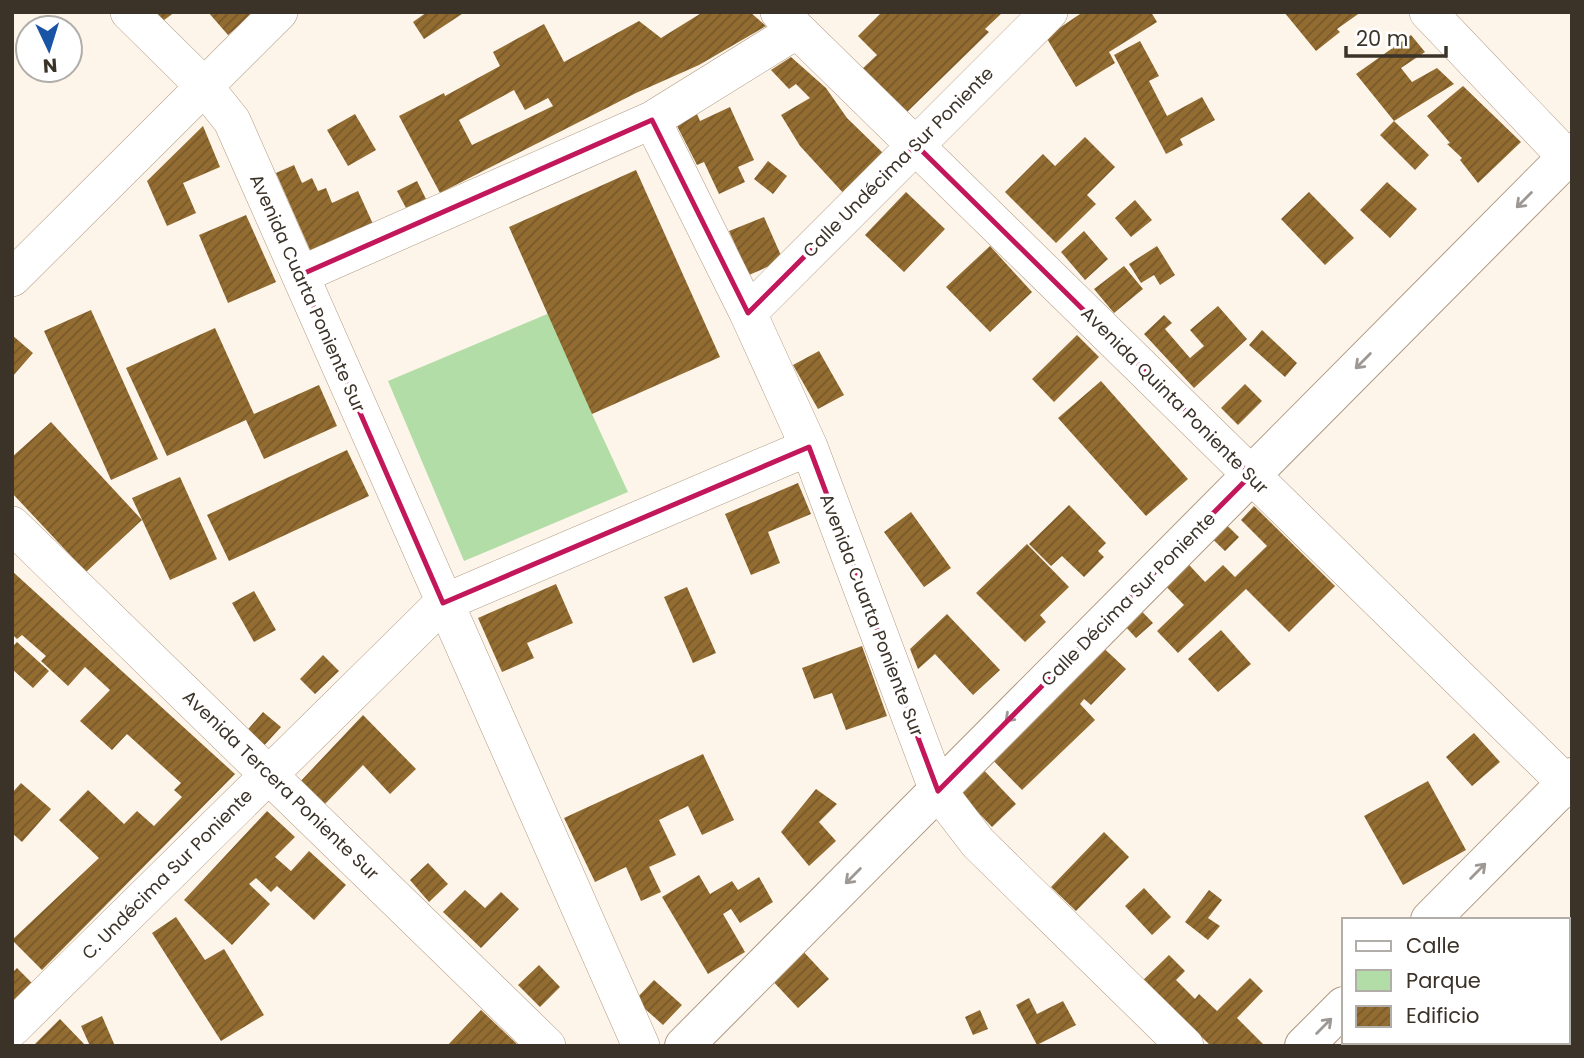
<svg xmlns="http://www.w3.org/2000/svg" width="1584" height="1058" font-family="Poppins,sans-serif">
	<defs>
		<pattern id="building-hatch" width="6" height="6" patternUnits="userSpaceOnUse" patternTransform="scale(1.75)"><rect width="6" height="6" fill="#926c31"/><path d="M-1 1l2-2M0 6l6-6M5 7l2-2" fill="none" stroke="#78592a"/></pattern>
	</defs>
	<rect width="100%" height="100%" fill="#fef5ea"/>
	<path fill="#b3dda6" d="M552 312 592 414 628 492 464 561 388 381Z"/>
	<path fill="url(#building-hatch)" fill-rule="evenodd" d="M153 12H175L160 23Z
		M208 12H255L228 35Z
		M427 12H465L424 39 413 22Z
		M703 12H750L766 26 699 65 636 93 440 193 399 116 444 93 445 96 500 66 493 52 544 24 564 62 639 21 661 38ZM514 90 525 110 548 98 553 106 472 145 459 120Z
		M882 12H1003L985 29 989 32 905 114 861 70 877 55 858 36Z
		M1083 12H1151L1157 22 1109 52 1115 63 1076 87 1046 37Z
		M1284 12 1326 14 1361 12 1337 29 1340 32 1316 51Z
		M1411 35 1425 52 1401 68 1412 82 1437 68 1454 84 1394 121 1356 74Z
		M1140 41 1159 76 1149 81 1167 116 1202 97 1215 120 1180 139 1183 145 1166 154 1114 55Z
		M791 57 826 88 847 118 884 154 846 196 800 146 781 115 810 98 796 84 789 89 771 70Z
		M1463 86 1521 142 1478 183 1460 160 1462 158 1447 144 1450 143 1427 116Z
		M730 107 754 160 738 167 745 182 719 194 704 162 697 165 676 124 697 114 700 121Z
		M355 114 376 150 348 166 327 130Z
		M1394 121 1429 155 1415 170 1380 135Z
		M203 126 220 167 183 183 196 213 167 226 147 181Z
		M1085 137 1115 167 1087 195 1096 204 1056 243 1005 192 1043 154 1055 166Z
		M768 161 787 176 773 194 754 179Z
		M294 165 302 183 312 178 318 191 326 188 332 203 358 191 373 224 311 252 276 173Z
		M636 170 720 357 592 414 509 227Z
		M417 181 426 199 406 208 397 191Z
		M1387 182 1417 209 1390 238 1360 210Z
		M906 192 945 229 904 272 865 235Z
		M1309 192 1354 238 1325 265 1281 219Z
		M1135 200 1152 220 1131 237 1115 218Z
		M246 215 276 282 228 303 199 235Z
		M764 217 783 260 749 275 729 231Z
		M1084 231 1108 259 1085 280 1061 252Z
		M990 246 1032 292 990 332 946 287Z
		M1157 246 1175 275 1160 285 1154 275 1141 283 1129 264Z
		M1124 266 1143 289 1114 313 1094 289Z
		M1218 306 1247 339 1194 388 1144 334 1164 315 1172 323 1165 329 1190 358 1204 346 1190 330Z
		M91 310 158 459 111 480 44 331Z
		M215 328 254 414 319 385 337 426 264 459 246 420 167 456 126 368Z
		M1262 330 1297 363 1285 377 1249 345Z
		M12 335 33 353 12 377Z
		M1077 335 1099 357 1054 402 1032 379Z
		M819 351 844 395 818 409 793 365Z
		M1101 381 1188 479 1146 516 1058 418Z
		M1245 384 1262 401 1238 425 1221 408Z
		M51 422 142 520 86 572 12 493V457Z
		M347 450 369 496 229 561 207 515Z
		M180 477 217 559 170 580 132 498Z
		M798 483 811 514 768 532 780 563 751 575 725 514Z
		M1069 505 1106 543 1098 551 1104 557 1084 577 1062 556 1051 566 1029 544Z
		M1254 506 1335 586 1289 632 1246 589 1178 653 1157 631 1184 605 1154 574 1178 553 1205 582 1223 565 1235 577 1267 546 1241 520Z
		M911 512 951 568 924 587 884 532Z
		M1214 513 1239 537 1225 551 1200 527Z
		M1027 544 1069 587 1040 615 1046 622 1025 642 976 593Z
		M12 571 235 774 42 970 12 940 99 858 59 820 88 790 124 824 137 811 154 826 182 797 174 790 181 783 127 734 112 750 80 721 110 690 85 667 68 686 41 661 46 656 22 635 17 639 12 634Z
		M556 584 573 623 527 643 534 658 502 672 478 618Z
		M687 587 716 653 693 663 664 597Z
		M254 591 276 630 254 642 232 603Z
		M1130 599 1153 623 1136 638 1114 614Z
		M947 614 1000 670 973 695 935 654 918 669 910 649Z
		M1221 630 1251 664 1218 692 1188 659Z
		M1095 640 1126 669 1091 705 1084 699 1080 704 1095 720 1022 790 984 751Z
		M17 642 49 671 33 688 12 669V647Z
		M862 646 887 716 846 730 832 693 814 699 802 668Z
		M323 655 339 671 315 694 300 679Z
		M263 712 281 727 261 749 244 734Z
		M363 715 416 769 390 794 363 765 322 807 298 784Z
		M1474 733 1500 762 1472 786 1446 757Z
		M703 754 734 820 702 835 688 806 659 820 676 855 649 867 661 892 641 901 626 867 595 882 564 818Z
		M978 764 1016 804 992 827 954 787Z
		M1428 781 1466 850 1403 885 1364 816Z
		M21 783 51 809 22 842 12 833V793Z
		M816 789 837 804 819 822 836 841 809 866 781 832Z
		M267 811 295 837 275 857 291 871 309 851 346 885 314 920 277 886 271 892 256 878 249 884 270 904 232 945 184 900Z
		M1104 832 1129 857 1076 911 1051 887Z
		M428 863 448 884 429 902 410 880Z
		M699 875 710 894 732 881 738 890 759 877 773 902 740 923 731 909 723 914 745 952 708 974 662 897Z
		M1144 888 1171 917 1152 935 1125 906Z
		M465 890 485 908 501 892 519 909 481 948 443 912Z
		M1209 890 1222 900 1208 918 1220 926 1208 940 1185 922Z
		M176 917 205 960 224 949 264 1015 221 1041 152 933Z
		M800 948 829 979 798 1008 769 977Z
		M1169 955 1185 971 1176 980 1195 999 1199 994 1217 1011 1250 978 1263 991 1237 1018 1265 1046H1211L1179 1015 1138 985Z
		M539 965 560 987 540 1007 518 985Z
		M17 968 32 983 12 1004V973Z
		M654 980 682 1005 663 1025 635 1000Z
		M1029 998 1037 1014 1063 1001 1076 1025 1037 1045 1016 1005Z
		M481 1010 519 1046H447Z
		M980 1010 988 1029 973 1035 965 1017Z
		M102 1016 115 1046H90L81 1026Z
		M60 1019 86 1046H33Z"/>
	<g fill="none" stroke-linecap="round" stroke-linejoin="round">
		<g stroke="#af9980" stroke-width="38">
			<path id="street" d="M129 12 204 86 232 121 641 1046
				M779 12 1572 789
				M1428 12 1572 163
				M652 120 748 313 809 447 938 791 978 843 1185 1046
				M300 275 652 120 797 30
				M12 278 279 12
				M748 313 1049 12
				M12 525 547 1046
				M12 1028 443 603 809 447"/>
		</g>
		<g stroke="#af9980" stroke-width="40">
			<path id="secondary" d="M1430 920 1572 777
				M684 1046 1572 152
				M1304 1046 1344 1006"/>
		</g>
		<use href="#street" stroke="#fff" stroke-width="37"/>
		<use href="#secondary" stroke="#fff" stroke-width="38"/>
	</g>
	<defs><path id="oneway-shaft" d="M-6 0H5M1.5-3L5.5 0L1.5 3" fill="none" stroke-width="1.6" stroke-linecap="round" stroke-linejoin="round" transform="scale(1.75)"/></defs>
	<g stroke="#9d9894">
		<use href="#oneway-shaft" transform="translate(1524 200) rotate(135)"/>
		<use href="#oneway-shaft" transform="translate(1363 361) rotate(135)"/>
		<use href="#oneway-shaft" transform="translate(1013 714) rotate(135)"/>
		<use href="#oneway-shaft" transform="translate(1478 871) rotate(-45)"/>
		<use href="#oneway-shaft" transform="translate(853 876) rotate(135)"/>
		<use href="#oneway-shaft" transform="translate(1324 1026) rotate(-45)"/>
	</g>
	<path fill="none" stroke="#c2185b" stroke-width="5" stroke-linejoin="round" d="M652 120 748 313 916 145 1251 475 938 791 809 447 443 603 300 275Z"/>
	<g text-anchor="middle" dominant-baseline="central" stroke-width="7" stroke-linejoin="round" paint-order="stroke">
		<g font-size="18" fill="#3b3228" stroke="#fff">
			<text transform="translate(898 162) rotate(-45)">Calle Undécima Sur Poniente</text>
			<text transform="translate(308 293) rotate(66)">Avenida Cuarta Poniente Sur</text>
			<text transform="translate(1175 400) rotate(45)">Avenida Quinta Poniente Sur</text>
			<text transform="translate(1128 599) rotate(-45)">Calle Décima Sur Poniente</text>
			<text transform="translate(872 615) rotate(69)">Avenida Cuarta Poniente Sur</text>
			<text transform="translate(281 785) rotate(44)">Avenida Tercera Poniente Sur</text>
			<text transform="translate(167 874) rotate(-45)">C. Undécima Sur Poniente</text>
		</g>
	</g>
	<rect width="1584" height="1058" fill="none" stroke="#3b3228" stroke-width="28"/>
	<rect x="1342" y="918" width="228" height="126" fill="#ffffff" stroke="#b1ada9" stroke-width="2"/>
	<rect x="1356" y="941" width="35" height="10" fill="#ffffff" stroke="#b1ada9" stroke-width="2"/>
	<text x="1406" y="953" font-size="21" fill="#3b3228">Calle</text>
	<rect x="1356" y="970" width="35" height="21" fill="#b3dda6" stroke="#b1ada9" stroke-width="2"/>
	<text x="1406" y="988" font-size="21" fill="#3b3228">Parque</text>
	<rect x="1356" y="1006" width="35" height="21" fill="url(#building-hatch)" stroke="#b1ada9" stroke-width="2"/>
	<text x="1406" y="1023" font-size="21" fill="#3b3228">Edificio</text>
	<g transform="translate(49 49) rotate(176)"><circle r="33" fill="#ffffff" stroke="#b1ada9" stroke-width="2"/>
	<path d="M0-5L12 26L0 18L-12 26Z" fill="#1954a5"/>
	<text y="-10" font-size="19" font-weight="bold" text-anchor="middle" fill="#3b3228">N</text>
	</g>
	<path d="M1346 46v10h100v-10" fill="none" stroke="#3b3228" stroke-width="3.5"/>
	<text x="1356" y="46" font-size="21" fill="#3b3228" stroke="#ffffff" stroke-width="5" paint-order="stroke">20 m</text>
</svg>
